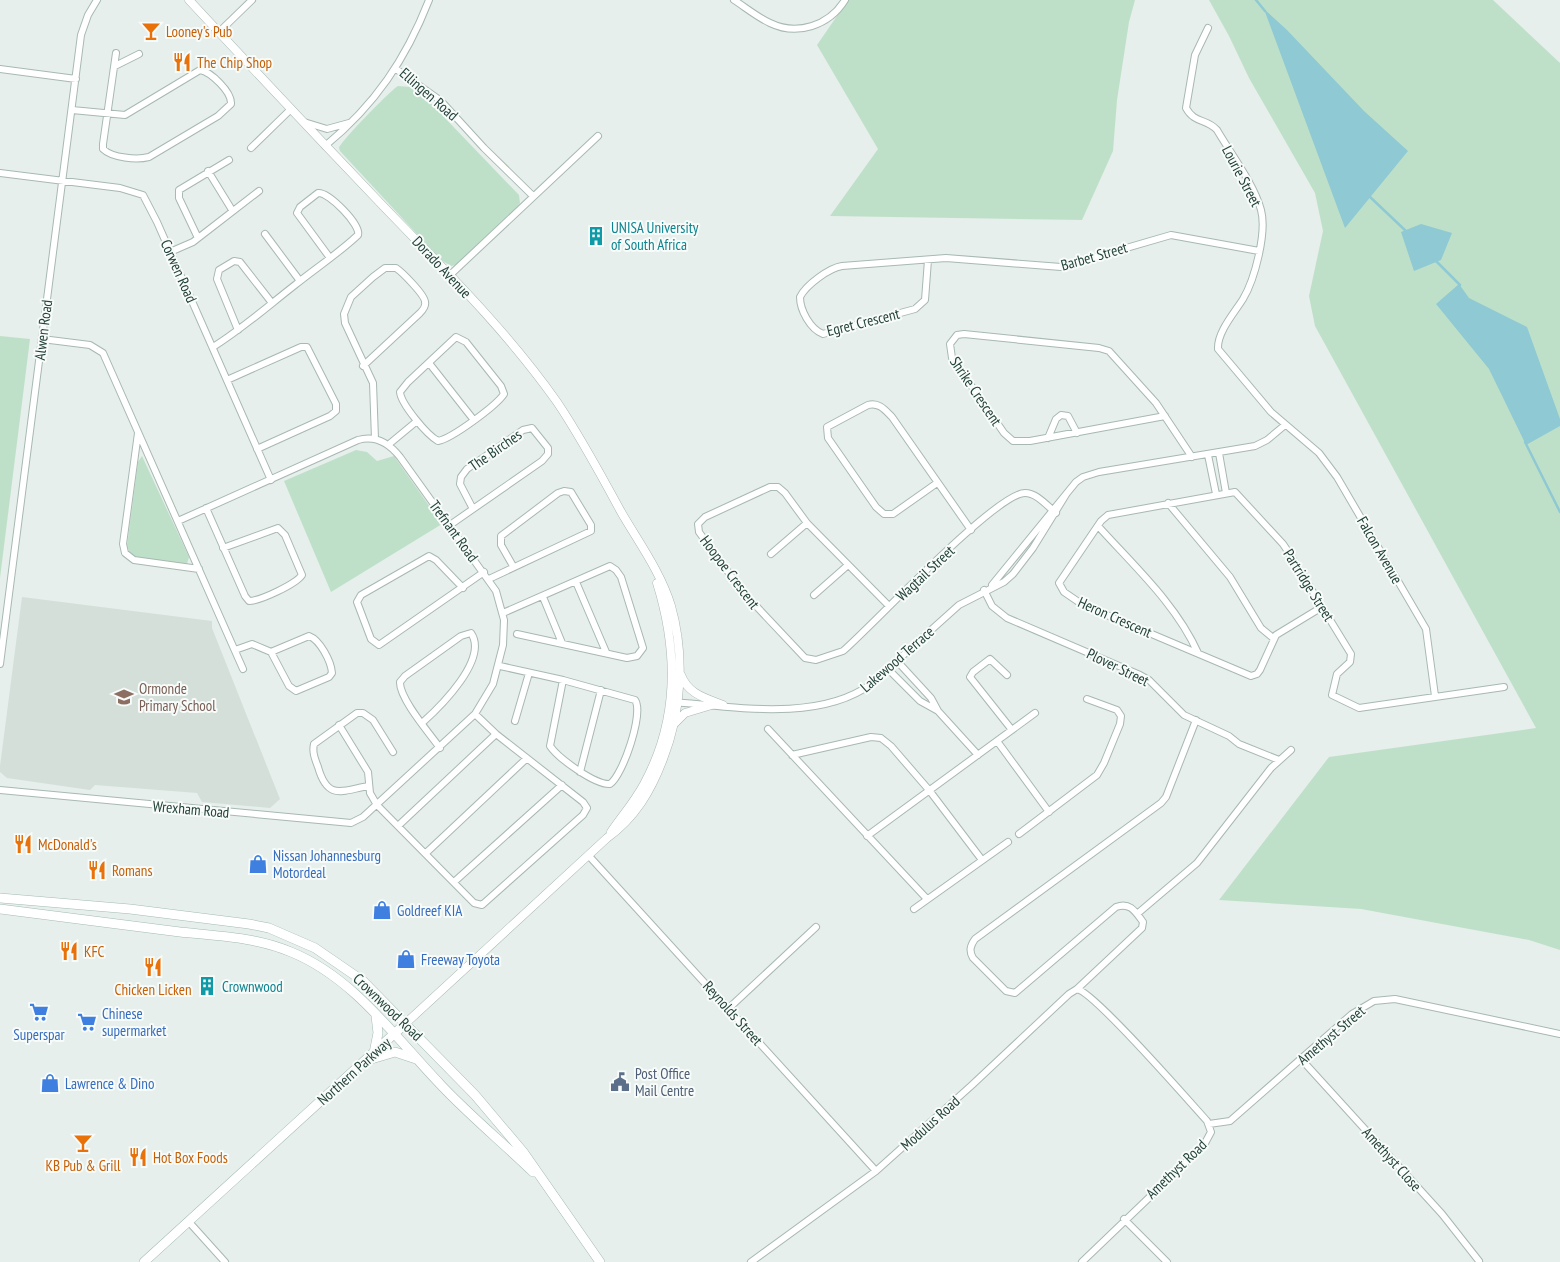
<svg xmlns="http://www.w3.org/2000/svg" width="1560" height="1262" font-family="'PT Sans Narrow',sans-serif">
	<rect width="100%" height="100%" fill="#e6efeb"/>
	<path fill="#d4dfda" d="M22 597 212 621V628L280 799 270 808 202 802 197 793 95 785 90 790 7 778 0 772V766Z"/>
	<path fill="#bfe0c8" d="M848 0H1135L1129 22 1117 100 1113 151 1082 220 830 216 878 149 817 45Z
		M1209 0H1493L1560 63V950L1529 940 1361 909 1219 900 1329 757 1536 728 1315 326 1309 296 1323 231 1315 193 1249 78 1229 36Z
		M398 86 410 87 420 92 519 195 520 203 517 207 456 265 451 266 441 260 340 151 339 148C341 141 392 89 398 86Z
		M0 336 30 339 0 578Z
		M356 450 367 452 377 461 394 456 442 524 331 592 284 481Z
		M142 456 189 557 187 564 139 559 131 556 127 546 138 462Z"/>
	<path fill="#8ec9d4" d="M1264 9 1287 30 1364 111 1408 151 1345 228Z
		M1421 224 1452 233 1441 260 1414 271 1401 232Z
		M1459 284 1469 298 1527 327 1560 419V426L1526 445 1489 369 1436 304Z"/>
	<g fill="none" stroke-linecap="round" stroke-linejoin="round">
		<path stroke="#8ec9d4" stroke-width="2.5" d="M1256 0 1265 11
			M1369 196 1407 232
			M1435 260 1460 285
			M1525 442 1560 512"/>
		<g stroke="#a8b8b2" stroke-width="8">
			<path id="minor" d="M734 0C745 7 757 17 770 23 797 36 829 26 845 0
				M1208 28 1195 55 1186 108C1195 124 1206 118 1217 130 1231 154 1254 184 1261 210 1267 232 1255 279 1243 299 1235 312 1217 332 1218 349L1271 412 1319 453 1337 477 1426 629 1435 696
				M219 32 252 0
				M115 66 139 54
				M0 69 76 79
				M396 69 441 101 484 148 532 195
				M72 110 125 115 200 70C211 72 232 92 231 104L218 116 149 157C137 160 112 158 103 149V144L116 53
				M304 122 327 129 349 123
				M325 146C375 105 406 59 429 0
				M251 148 291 109
				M208 171 232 210
				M0 173 120 188 143 195 157 222 271 480
				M265 234 300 281
				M198 238 179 198V190L229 160
				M170 252 193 242 259 191
				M928 260 925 300 915 309 823 334C810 329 800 310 800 297 806 285 829 268 842 266L946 258 1061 267 1171 235 1259 251
				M450 275 598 136
				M238 330 217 279 219 270 234 261 240 262 272 303
				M456 337 466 342 501 386 504 394C496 406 451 439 438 441 427 435 401 404 400 392L408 382Z
				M42 339 90 345 103 353 243 669
				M213 347C242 329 268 306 295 285 316 268 339 253 358 235 361 225 329 192 318 193L300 207 297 213 330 258
				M429 363 473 419
				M363 366 420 313C423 310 426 306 425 302 425 295 402 272 396 268H385L373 277 351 297 344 314 345 323 373 383 375 439
				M227 380 301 347H307L336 404V411L330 416 257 449
				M1165 416 1030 441H1013L1004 433 952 358 950 344 957 335 964 334 1099 348 1109 351 1156 403 1192 457
				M138 433 123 544 125 553 134 560 199 569
				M1048 438 1056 419 1061 415 1068 416 1077 433
				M388 445 417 421
				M1219 453 1226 493
				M1208 455 1216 494
				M937 483 893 514H884L876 507 828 438 827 427 868 405C879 402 885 410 892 417L971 530
				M1168 503 1230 577 1261 628 1273 638
				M206 508 245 596 249 601C260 601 296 584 302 575L285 535 278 528 223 548
				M450 525 542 461 548 454V448L532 428 523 430 467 469 461 477 460 484 473 509
				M1098 526C1134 566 1176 604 1198 653
				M771 554 807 523
				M489 579 591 531V525L571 492 564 491 558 493 501 536V545L513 566
				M576 582 606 652
				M992 585 1076 482 1083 477 1099 472 1255 446 1267 440 1285 425
				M463 588 436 560 429 556 361 595 357 602 371 639 379 645 484 572
				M984 590 992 606 1007 618 1140 675 1149 680 1184 715 1229 736 1239 744 1279 760
				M814 595 848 565
				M543 597 562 643
				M889 606 807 523 785 493 778 487H770L705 517 698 524 699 532 742 591 805 658 816 660 843 651C872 626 996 493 1025 493 1037 493 1047 506 1056 513
				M1322 607 1276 635 1260 670 1257 674 1251 676 1083 605 1064 592 1059 583 1101 521 1108 515 1235 492 1283 544 1289 553 1351 654 1350 662 1337 674 1332 695 1359 708 1504 687
				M503 613 610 566 616 570 621 577 643 648 637 656 627 658 517 634
				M235 650 252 644 271 652 289 686 296 691 329 677 332 673C331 661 320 640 309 636L271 652
				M897 661 931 698 938 711 978 755
				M0 664 81 35 88 15 97 0
				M500 666 563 680 635 700C644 713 623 775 610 784 595 785 558 758 550 746L563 680
				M888 669 920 701 938 711
				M1007 675 990 659 973 672 970 677 1012 730
				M674 702C734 707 820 722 871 684L959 605 1004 582 1013 574 1033 548 1067 493
				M515 721 529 673
				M422 723C440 707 489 659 471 633L461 636 405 676 400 682C399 698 430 734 440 748
				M339 725 368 772 370 793 377 805 474 903 482 905 583 815 587 808 583 802 496 734 475 714
				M768 729 927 899
				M997 741 1049 812
				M792 755 871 737 881 738 891 746 929 790 982 860
				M580 772 601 690
				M369 786C343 790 328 802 318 767 315 759 312 752 314 744L357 713H363L373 720 393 752
				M0 790 351 823 363 817 475 714 493 684 503 645 504 620 496 591 400 457C389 443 375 435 358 440L178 521
				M399 825 496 734
				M1019 834 1097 775 1104 763 1120 724 1121 716 1117 710 1087 699
				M867 836 1035 713
				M426 853 526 759
				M589 856 876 1171
				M454 882 562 785
				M914 909 1008 842
				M1137 914 1197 863 1271 768 1291 750
				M1077 989 1142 928 1143 922C1135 911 1130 902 1116 907L1015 993 1006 991 973 958C969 951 970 946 975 939L1161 803 1166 797 1196 720
				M729 1008 816 927
				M1301 1059 1442 1214 1479 1261
				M1209 1124 1230 1121 1352 1014 1374 1001 1395 999 1560 1034
				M1124 1219 1167 1262
				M189 1222 225 1262
				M751 1262 876 1171 972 1085 1069 994 1077 989C1094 992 1189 1101 1207 1121L1211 1132 1204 1145 1082 1262"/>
		</g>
		<g stroke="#a8b8b2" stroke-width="9">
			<path id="tertiary" d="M189 0C254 70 319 139 385 208 445 270 507 331 557 402 580 436 600 473 620 510 637 540 661 572 671 606 685 655 682 711 663 759 651 791 635 818 607 838L406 1023
				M681 675C688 694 705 698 723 705
				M675 723 685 713 715 704
				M611 832C622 816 635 801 644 784 679 720 678 651 657 583"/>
		</g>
		<g stroke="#a4bbb3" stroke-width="10">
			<path id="secondary" d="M0 898 130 909 249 924 269 928 315 948 363 981 475 1095 524 1153 600 1262
				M0 909C60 917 120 924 180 932 218 936 255 937 291 952 353 977 395 1037 440 1084 469 1115 502 1142 533 1172
				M374 1053 378 1033 376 1016
				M368 1060 395 1052 416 1059
				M144 1262 406 1023"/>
		</g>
		<use href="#minor" stroke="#fff" stroke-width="6"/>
		<use href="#tertiary" stroke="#fff" stroke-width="8"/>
		<use href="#secondary" stroke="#fff" stroke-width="9"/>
	</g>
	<defs>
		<g id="bar-bare" transform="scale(1.5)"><path d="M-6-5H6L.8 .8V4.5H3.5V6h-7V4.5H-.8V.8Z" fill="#e8710a" stroke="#f7fbf9" stroke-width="2.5" paint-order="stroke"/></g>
		<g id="restaurant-bare" transform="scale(1.5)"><path d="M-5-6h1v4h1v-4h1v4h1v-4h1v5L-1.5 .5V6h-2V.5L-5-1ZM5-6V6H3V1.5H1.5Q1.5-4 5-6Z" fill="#e8710a" stroke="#f7fbf9" stroke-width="2.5" paint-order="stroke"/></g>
		<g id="building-bare" transform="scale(1.5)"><path d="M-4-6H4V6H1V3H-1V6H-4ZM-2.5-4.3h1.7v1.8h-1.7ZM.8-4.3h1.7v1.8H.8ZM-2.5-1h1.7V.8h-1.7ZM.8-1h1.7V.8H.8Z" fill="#0f9aa8" stroke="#f7fbf9" stroke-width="2.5" paint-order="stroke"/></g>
		<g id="school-bare" transform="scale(1.5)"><path d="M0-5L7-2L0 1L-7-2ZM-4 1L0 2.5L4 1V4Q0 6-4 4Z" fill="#8d6e63" stroke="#f7fbf9" stroke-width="2.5" paint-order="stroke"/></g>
		<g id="shop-bare" transform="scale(1.5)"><path d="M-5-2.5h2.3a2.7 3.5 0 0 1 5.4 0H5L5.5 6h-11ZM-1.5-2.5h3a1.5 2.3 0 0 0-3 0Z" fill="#3f7fe0" stroke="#f7fbf9" stroke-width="2.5" paint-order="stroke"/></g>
		<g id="supermarket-bare" transform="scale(1.5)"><path d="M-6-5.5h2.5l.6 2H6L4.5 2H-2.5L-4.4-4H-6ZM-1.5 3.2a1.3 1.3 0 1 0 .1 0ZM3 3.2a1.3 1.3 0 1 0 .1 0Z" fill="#3f7fe0" stroke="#f7fbf9" stroke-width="2.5" paint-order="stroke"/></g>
		<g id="civic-bare" transform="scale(1.5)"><path d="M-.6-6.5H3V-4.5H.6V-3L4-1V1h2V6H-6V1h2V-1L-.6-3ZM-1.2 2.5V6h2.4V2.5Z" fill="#5c6f8a" stroke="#f7fbf9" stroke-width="2.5" paint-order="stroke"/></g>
	</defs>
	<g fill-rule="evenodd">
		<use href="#bar-bare" x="151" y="31"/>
		<use href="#restaurant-bare" x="182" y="62"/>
		<use href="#building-bare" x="596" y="236"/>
		<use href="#school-bare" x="124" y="697"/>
		<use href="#restaurant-bare" x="23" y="844"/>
		<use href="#shop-bare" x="258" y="864"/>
		<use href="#restaurant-bare" x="97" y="870"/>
		<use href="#shop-bare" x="382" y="910"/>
		<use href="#restaurant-bare" x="69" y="951"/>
		<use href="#shop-bare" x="406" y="959"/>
		<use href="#restaurant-bare" x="153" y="967"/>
		<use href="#building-bare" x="207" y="986"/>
		<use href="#supermarket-bare" x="39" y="1012"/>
		<use href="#supermarket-bare" x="87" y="1022"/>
		<use href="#civic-bare" x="620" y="1082"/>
		<use href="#shop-bare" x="50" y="1083"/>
		<use href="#bar-bare" x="83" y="1143"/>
		<use href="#restaurant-bare" x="138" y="1157"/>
	</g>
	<g text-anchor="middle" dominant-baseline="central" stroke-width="4" stroke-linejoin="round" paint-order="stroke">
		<g font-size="15" fill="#c56008" stroke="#f7fbf9" text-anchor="start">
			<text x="166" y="31">Looney's Pub</text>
			<text x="197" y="62">The Chip Shop</text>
			<text x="38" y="844">McDonald's</text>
			<text x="112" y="870">Romans</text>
			<text x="84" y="951">KFC</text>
			<text x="153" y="989" text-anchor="middle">Chicken Licken</text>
			<text x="153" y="1157">Hot Box Foods</text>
			<text x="83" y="1165" text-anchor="middle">KB Pub &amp; Grill</text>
		</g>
		<g font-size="15" fill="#24423a" stroke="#f7fbf9">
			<text transform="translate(429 94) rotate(41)">Ellingen Road</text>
			<text transform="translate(1242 176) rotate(62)">Lourie Street</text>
			<text transform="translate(1094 256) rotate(-16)">Barbet Street</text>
			<text transform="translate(442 267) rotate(47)">Dorado Avenue</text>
			<text transform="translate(179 271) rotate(66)">Corwen Road</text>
			<text transform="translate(863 322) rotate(-14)">Egret Crescent</text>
			<text transform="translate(43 330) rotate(-83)">Alwen Road</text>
			<text transform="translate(976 391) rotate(56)">Shrike Crescent</text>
			<text transform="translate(495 450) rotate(-35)">The Birches</text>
			<text transform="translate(454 531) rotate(54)">Trefnant Road</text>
			<text transform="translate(1380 550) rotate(60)">Falcon Avenue</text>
			<text transform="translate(730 572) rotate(53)">Hoopoe Crescent</text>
			<text transform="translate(925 573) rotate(-43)">Wagtail Street</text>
			<text transform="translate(1309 585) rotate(58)">Partridge Street</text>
			<text transform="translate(1115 617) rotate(24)">Heron Crescent</text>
			<text transform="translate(897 659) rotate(-41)">Lakewood Terrace</text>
			<text transform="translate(1118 667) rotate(26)">Plover Street</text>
			<text transform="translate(191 809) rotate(5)">Wrexham Road</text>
			<text transform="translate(388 1007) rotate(44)">Crownwood Road</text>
			<text transform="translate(733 1013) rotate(48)">Reynolds Street</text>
			<text transform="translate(1331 1035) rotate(-40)">Amethyst Street</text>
			<text transform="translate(354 1071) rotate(-42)">Northern Parkway</text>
			<text transform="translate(930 1123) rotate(-42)">Modulus Road</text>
			<text transform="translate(1392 1159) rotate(48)">Amethyst Close</text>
			<text transform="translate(1176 1169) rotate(-44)">Amethyst Road</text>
		</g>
		<g font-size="15" fill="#0d838f" stroke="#f7fbf9" text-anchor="start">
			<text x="611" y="227">UNISA University<tspan x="611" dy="17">of South Africa</tspan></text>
			<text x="222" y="986">Crownwood</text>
		</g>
		<g font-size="15" fill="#785e54" stroke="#f7fbf9" text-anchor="start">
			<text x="139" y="688">Ormonde<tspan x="139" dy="17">Primary School</tspan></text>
		</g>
		<g font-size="15" fill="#366cbe" stroke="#f7fbf9" text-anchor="start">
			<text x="273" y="855">Nissan Johannesburg<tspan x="273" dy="17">Motordeal</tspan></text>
			<text x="397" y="910">Goldreef KIA</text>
			<text x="421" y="959">Freeway Toyota</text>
			<text x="102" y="1013">Chinese<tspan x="102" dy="17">supermarket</tspan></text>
			<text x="39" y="1034" text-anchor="middle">Superspar</text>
			<text x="65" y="1083">Lawrence &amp; Dino</text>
		</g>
		<g font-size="15" fill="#4e5e75" stroke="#f7fbf9" text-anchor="start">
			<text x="635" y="1073">Post Office<tspan x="635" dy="17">Mail Centre</tspan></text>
		</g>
	</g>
</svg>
